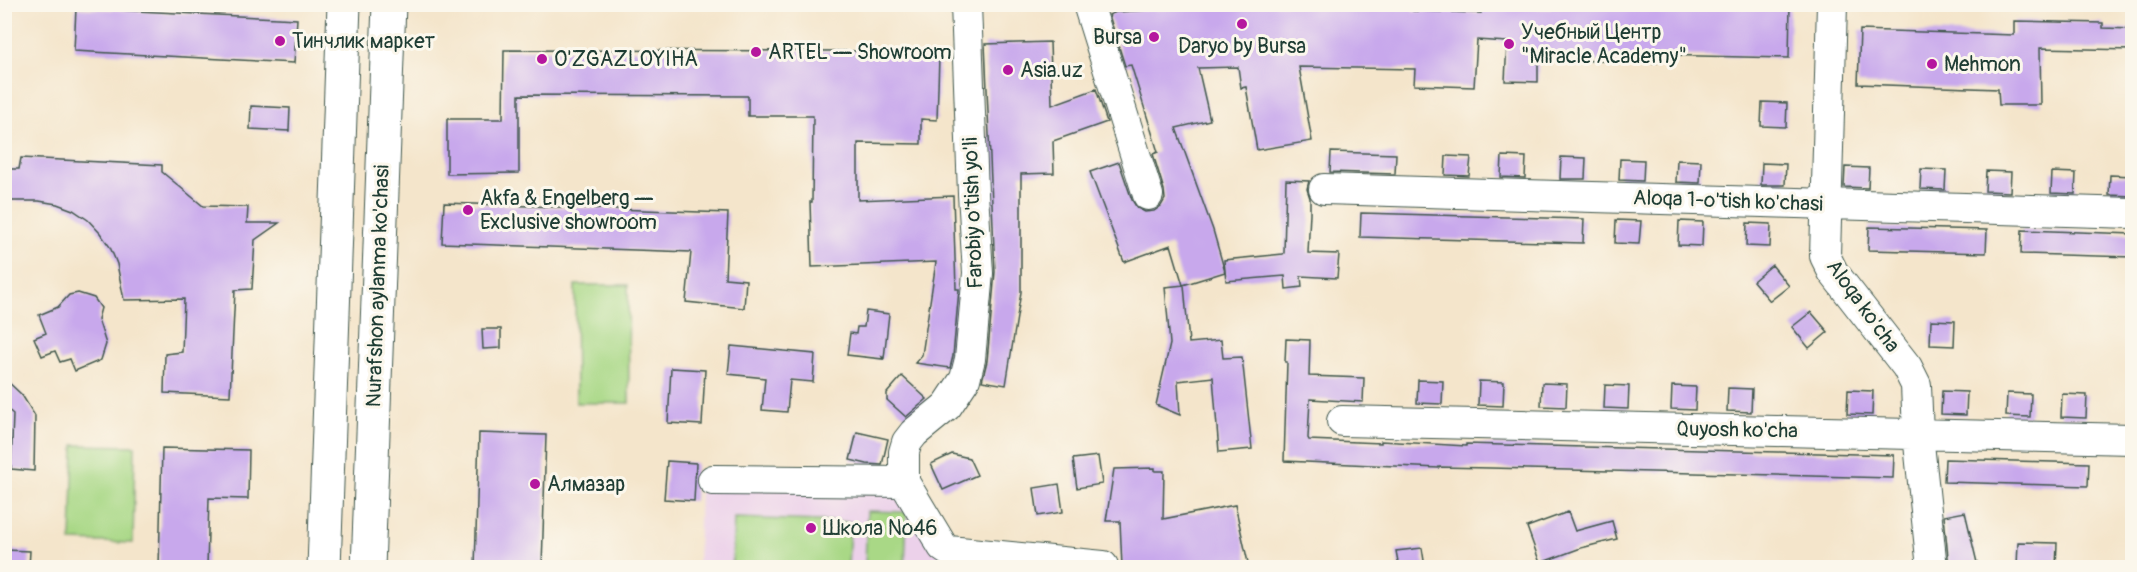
<svg xmlns="http://www.w3.org/2000/svg" width="2137" height="572" font-family="Pangolin,sans-serif">
	<rect width="100%" height="100%" fill="#fbf7ec"/>
	<filter id="ink" filterUnits="userSpaceOnUse"><feTurbulence type="fractalNoise" baseFrequency=".0167" numOctaves="2"/><feDisplacementMap in="SourceGraphic" scale="12" xChannelSelector="R" yChannelSelector="G"/><feConvolveMatrix kernelMatrix="1 2 1 2 8 2 1 2 1" color-interpolation-filters="sRGB"/></filter>
	<filter id="wash" filterUnits="userSpaceOnUse"><feTurbulence type="fractalNoise" baseFrequency=".008" numOctaves="4" result="noise"/><feDisplacementMap in="SourceGraphic" scale="24" xChannelSelector="R" yChannelSelector="G"/><feGaussianBlur stdDeviation="1.35" result="paint"/><feColorMatrix in="noise" values="0 0 0 0 0 0 0 0 0 0 0 0 0 0 0 0 0 1.4 0 .05"/><feComposite in="paint" operator="in"/></filter>
	<g filter="url(#wash)">
		<rect width="100%" height="100%" fill="#f4e5cb"/>
		<path fill="#ecd1ea" d="M700 485 903 492 945 563V568H698Z"/>
		<path fill="#a9d886" stroke="#648a5d" stroke-width="1.5" d="M575 285H628L629 403H576Z
			M74 445 135 446 133 543 71 541Z
			M867 511 907 512 905 567 865 568Z
			M734 518 850 522 848 567H732Z"/>
		<g id="blocks">
			<path fill="#c8a8ec" d="M1254 4 1413 6V11L1481 13V6L1551 9V4H1790L1789 58 1657 55V63L1538 59V82L1505 81 1507 42 1477 40 1474 87 1414 85 1415 69 1299 67 1312 141 1257 150 1246 87 1241 88 1238 67 1198 68 1210 120 1176 128 1213 230 1225 272 1183 285 1171 245 1124 262 1090 172 1119 162 1132 200 1137 208 1145 212 1154 211 1161 206 1165 199 1164 190 1153 154 1158 152 1131 65 1125 66 1109 15 1116 12Z
				M76 8 297 19 294 63 74 51Z
				M2014 21 2103 23V28L2133 29V50L2040 48 2041 105H1999L1998 89 1858 84 1860 30 2014 35Z
				M1050 42 1052 105 1096 89 1107 122 1053 141 1054 173 1021 174V292L1006 385 982 381 987 361 995 272 985 44Z
				M504 50 860 51V55L939 57 937 120 921 119V144L858 143V200L953 196 956 289H959L953 356 950 368 915 363 922 355 936 262 812 267 810 202H812L813 116H748V96L519 95V173L447 174V119H503Z
				M1762 102 1787 103 1786 127 1761 126Z
				M251 106 290 108 289 131 250 129Z
				M1331 152 1396 154 1395 174 1330 172Z
				M1446 156 1471 157 1469 176 1445 175Z
				M1502 156 1526 157 1525 178 1501 177Z
				M1561 157 1586 158 1585 179H1560Z
				M21 158 162 165V172L203 206 248 207 247 223H279L255 240 252 289 235 290 230 396 164 393 165 354 182 352 184 299 124 300 117 264 110 247 100 233 88 220 73 210 57 204 39 201H4V169H19Z
				M1620 159 1644 160 1643 181 1619 180Z
				M1677 160 1701 161 1700 183 1676 182Z
				M1762 163 1786 164 1785 185H1761Z
				M1845 167 1869 168 1868 188 1844 187Z
				M1921 169 1946 170 1945 190 1920 189Z
				M1986 171 2011 172 2010 192 1985 191Z
				M2052 172 2076 173 2075 194 2051 193Z
				M2110 175 2133 176V196L2109 195Z
				M1286 180 1309 181 1307 189 1310 198V213L1308 253 1339 254 1337 278 1301 276 1302 287 1286 289 1285 276 1226 281 1224 260 1283 254 1284 253Z
				M444 203 728 213 725 278 746 280 744 308 686 302 691 252 442 243Z
				M1361 213 1584 219 1583 243 1360 237Z
				M1616 220 1641 221 1639 244 1615 243Z
				M1679 221 1703 222 1702 246 1678 245Z
				M1747 223 1771 224 1770 247 1746 246Z
				M1869 227 1987 230 1986 253 1868 250Z
				M2022 230 2133 234V257L2021 254Z
				M1772 265 1789 286 1770 301 1753 281Z
				M1184 285 1189 343 1221 340 1223 358 1242 357 1252 449 1219 452 1213 377 1178 381 1180 415 1156 405 1170 344 1165 287Z
				M78 293 94 298 101 308 98 319 106 344 101 360 75 371 70 359 60 362 55 351 42 356 34 338 46 333 39 315 58 307 69 295Z
				M866 311 889 314 884 358 882 357 883 359 847 355 850 333 856 334 857 327H864Z
				M1811 312 1828 332 1809 348 1792 327Z
				M1931 320 1955 321 1954 346 1930 345Z
				M482 329H501V348L483 349Z
				M1286 339 1310 340 1309 376 1364 378 1363 402 1310 399 1308 438 1309 440 1381 443V441L1466 446V444L1894 455 1893 478 1490 468 1439 467V468L1284 461 1287 362H1285Z
				M731 346 815 354 813 382 790 380 787 412 762 410 765 378 728 374Z
				M671 368 705 370 702 425 668 423Z
				M902 376 927 399 906 417 887 400V393Z
				M4 378 22 395 35 416 34 471 11 469 13 414 4 406Z
				M1418 380 1443 381 1442 404 1417 403Z
				M1479 381 1504 382 1503 406 1478 405Z
				M1542 383 1567 384 1566 407 1541 406Z
				M1605 385 1629 386 1628 409 1604 408Z
				M1672 386 1696 387 1695 410 1671 409Z
				M1728 388 1752 389 1751 412 1727 411Z
				M1848 390 1873 391 1872 415 1847 414Z
				M1942 391 1967 392 1966 415 1941 414Z
				M2007 393 2031 394 2030 417 2006 416Z
				M2062 394 2087 395 2086 418 2061 417Z
				M857 432 888 439 882 465 867 464 850 460Z
				M479 433 546 435 542 567H475Z
				M162 448 249 450 248 499 209 498 207 567H159Z
				M952 454 969 458 977 475 943 490 931 464Z
				M1098 456 1102 484 1077 488 1073 459Z
				M1945 459 2089 463 2088 486 1944 482Z
				M667 461 696 463 694 501 664 499Z
				M1155 468V471H1164L1163 519 1235 505 1249 567H1122L1120 521H1106L1114 469Z
				M1059 484 1063 512 1038 516 1034 488Z
				M1568 512 1575 531 1612 521 1617 539 1581 548 1540 563 1527 527Z
				M1965 512 1978 567H1949L1944 516Z
				M2018 542 2057 543 2056 567H2017Z
				M1422 548 1425 567H1399L1396 551Z
				M4 550 30 551 29 567H4Z"/>
		</g>
	</g>
	<g filter="url(#ink)">
		<use href="#blocks" fill-opacity="0" stroke="#3f564b" stroke-width="1.5"/>
		<g fill="none" stroke-linecap="round" stroke-linejoin="round">
			<g stroke="#3f564b" stroke-width="32">
				<path id="minor" d="M966 4 973 194 978 273 970 359 965 379 947 406 914 433 907 442 904 452V482L943 547 949 551 1103 566
					M1088 4 1148 195
					M1832 4 1825 256 1833 272 1907 367 1916 385 1918 434 1932 568
					M1324 189 2132 213
					M1342 421 2132 439
					M713 480 904 482"/>
			</g>
			<g stroke="#3f564b" stroke-width="35">
				<path id="major" d="M324 568 344 4
					M368 568 389 4"/>
			</g>
			<use href="#minor" stroke="#fff" stroke-width="30"/>
			<use href="#major" stroke="#fff" stroke-width="33"/>
		</g>
	</g>
	<g fill="#b5179e" stroke="#fbf7ec" stroke-width="2">
		<circle cx="1242" cy="24" r="6"/>
		<circle cx="1154" cy="37" r="6"/>
		<circle cx="280" cy="41" r="6"/>
		<circle cx="1509" cy="44" r="6"/>
		<circle cx="756" cy="52" r="6"/>
		<circle cx="542" cy="59" r="6"/>
		<circle cx="1932" cy="64" r="6"/>
		<circle cx="1008" cy="70" r="6"/>
		<circle cx="468" cy="210" r="6"/>
		<circle cx="535" cy="484" r="6"/>
		<circle cx="811" cy="528" r="6"/>
	</g>
	<g text-anchor="middle" dominant-baseline="central" stroke-width="6" stroke-linejoin="round" paint-order="stroke">
		<g font-size="21" fill="#1f3d34" stroke="#fbf7ec" text-anchor="start">
			<text x="1521" y="32">Учебный Центр<tspan x="1521" dy="24">"Miracle Academy"</tspan></text>
			<text x="1142" y="37" text-anchor="end">Bursa</text>
			<text x="292" y="41">Тинчлик маркет</text>
			<text x="1242" y="46" text-anchor="middle">Daryo by Bursa</text>
			<text x="768" y="52">ARTEL — Showroom</text>
			<text x="554" y="59">O'ZGAZLOYIHA</text>
			<text x="1944" y="64">Mehmon</text>
			<text x="1020" y="70">Asia.uz</text>
			<text x="480" y="198">Akfa &amp; Engelberg —<tspan x="480" dy="24">Exclusive showroom</tspan></text>
			<text x="547" y="484">Алмазар</text>
			<text x="823" y="528">Школа №46</text>
		</g>
		<g font-size="21" fill="#1f3d34" stroke="#fbf7ec">
			<text transform="translate(1728 201) rotate(2)">Aloqa 1-o'tish ko'chasi</text>
			<text transform="translate(973 213) rotate(-92)">Farobiy o'tish yo'li</text>
			<text transform="translate(378 286) rotate(-88)">Nurafshon aylanma ko'chasi</text>
			<text transform="translate(1863 306) rotate(54)">Aloqa ko'cha</text>
			<text transform="translate(1737 430) rotate(1)">Quyosh ko'cha</text>
		</g>
	</g>
	<rect width="2137" height="572" fill="none" stroke="#fbf7ec" stroke-width="24"/>
</svg>
